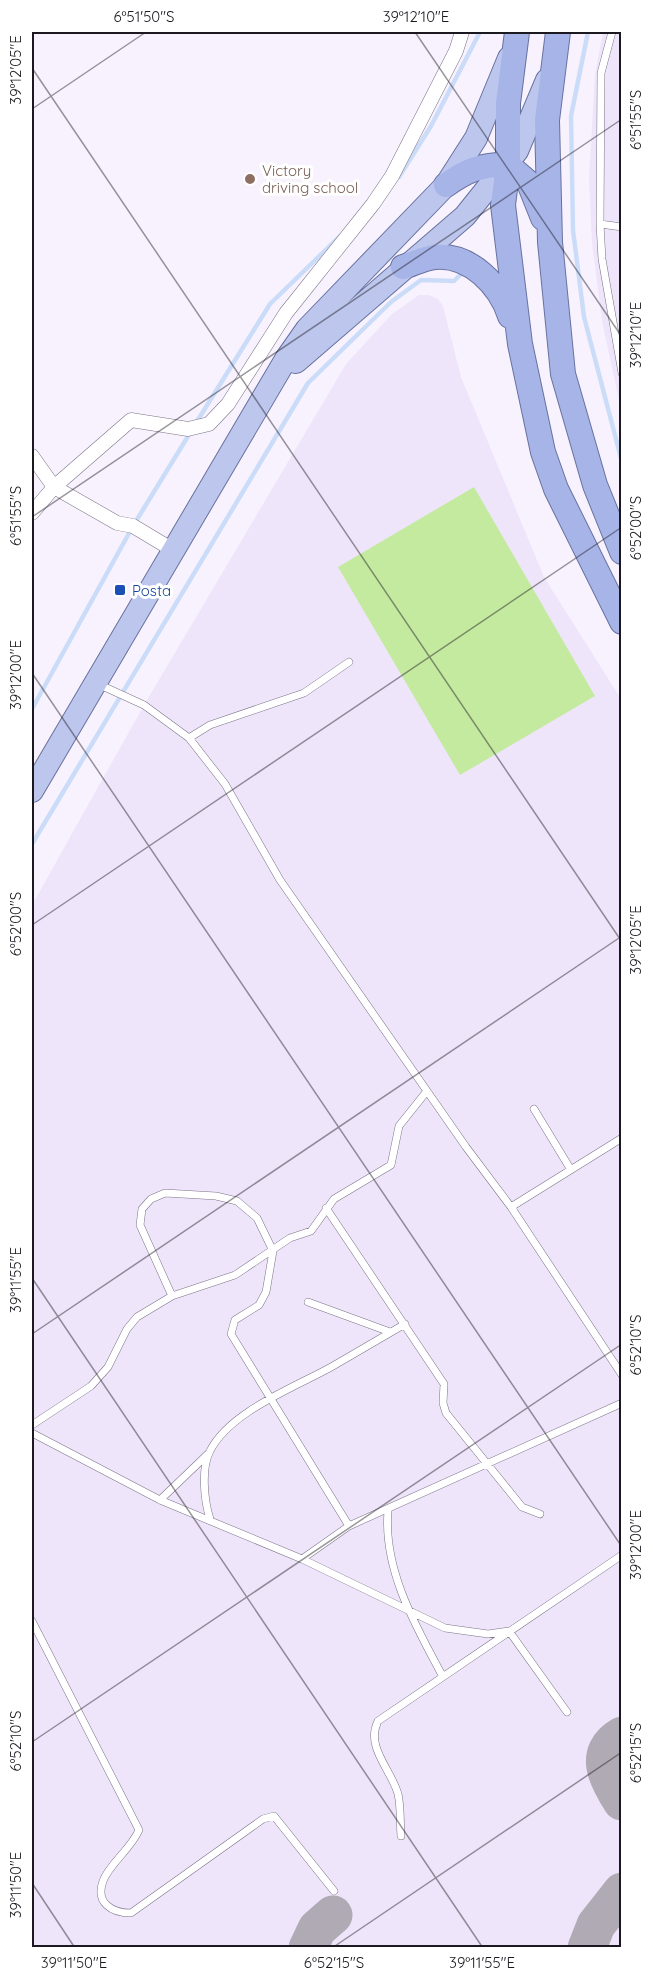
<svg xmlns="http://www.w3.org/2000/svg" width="653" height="1979" font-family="Quicksand,sans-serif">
	<rect width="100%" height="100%" fill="#f8f2ff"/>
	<path fill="#efe5fb" d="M603 32H621V410L602 321 592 244 589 177 595 74Z
		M419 295H429L438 299 443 306 461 377 544 577 621 699V1947L32 1948V905L144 705 346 364 392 314Z"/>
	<path fill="#c4eaa0" d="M474 487 595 696 460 775 338 567Z"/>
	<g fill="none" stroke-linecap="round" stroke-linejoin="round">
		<path stroke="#cbdcf8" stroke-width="4.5" d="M588 32 571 116 573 230 584 317 622 462
			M399 177 431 126 480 32
			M196 423 270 304 340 236
			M32 709 133 526 190 433
			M32 844 308 383 391 302 421 280 454 281 464 271"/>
		<path stroke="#b0aab5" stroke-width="39" d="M622 1736C593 1753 608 1779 622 1801
			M308 1948 317 1929 333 1915
			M587 1948 596 1925 622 1892"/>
		<g stroke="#7b7385" stroke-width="8">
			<path id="service" d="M612 32 601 73 600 224 602 259 622 373
				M600 224 622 227
				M98 684 144 705 189 738 225 784 280 880 466 1147 511 1207 622 1375
				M189 738 210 725 304 693 349 662
				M534 1109 571 1170
				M511 1207 622 1138
				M326 1208 444 1384 443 1403 446 1413 522 1507 540 1514
				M172 1296 140 1225 142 1209 151 1199 165 1193 216 1196 237 1201 257 1218 273 1251 266 1292 259 1305 235 1320 231 1334 349 1526
				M308 1302 390 1332
				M32 1425 91 1386 108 1367 127 1329 137 1317 172 1296 235 1275 290 1238 311 1231 334 1199 391 1165 399 1126 427 1091
				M32 1433 160 1500 302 1559 445 1628 488 1634 509 1631 567 1712
				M160 1500 209 1453
				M388 1511C383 1569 415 1625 442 1675
				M210 1519C204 1500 201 1468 210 1451 230 1411 296 1387 333 1366 357 1352 381 1338 405 1324
				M302 1559 349 1526 622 1403
				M32 1621 139 1830C131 1849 109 1864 103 1881 95 1903 112 1913 131 1913L263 1819 274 1816 334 1891
				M401 1836C400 1823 401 1807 398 1794 391 1769 365 1747 378 1721L622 1555"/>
		</g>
		<g stroke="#7b7385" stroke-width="15">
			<path id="minor" d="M32 456 54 487 117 523 133 526 173 550
				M32 513 54 487 131 420 188 429 209 424 228 404 286 313 373 204 392 176 456 51 462 32"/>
		</g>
		<g stroke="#68729e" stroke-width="24">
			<path id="primary" d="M296 362 465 216 517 151 547 80
				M32 791 286 359 307 329 446 185 476 138 509 58"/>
		</g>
		<g stroke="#68729e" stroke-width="26">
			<path id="trunk" d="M517 32 508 103V165L503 205 520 344 543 452 556 489 622 622
				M558 32 547 120 550 242 563 374 595 485 622 552
				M446 185C467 170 482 164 508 165L529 183 543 218
				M403 267C413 264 424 258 435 257 470 254 500 285 510 316"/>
		</g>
		<use href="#service" stroke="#fff" stroke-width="7"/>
		<use href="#minor" stroke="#fff" stroke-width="14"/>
		<use href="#primary" stroke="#bdc7ee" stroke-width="22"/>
		<use href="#trunk" stroke="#a7b4e8" stroke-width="24"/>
	</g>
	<path fill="none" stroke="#1c181f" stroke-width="1.5" stroke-opacity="0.45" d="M415 32 622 337M32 68 622 942M32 109 146 32M32 517 622 119M32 673 622 1547M32 925 622 527M32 1278 483 1948M32 1334 622 936M32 1742 622 1344M32 1883 75 1948M332 1948 622 1752"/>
	<circle fill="#8d6e63" stroke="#fff" stroke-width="2" cx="250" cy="179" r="6"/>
	<rect fill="#1a4fb4" stroke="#fff" stroke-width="2" x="114" y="584" width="12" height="12" rx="3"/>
	<g text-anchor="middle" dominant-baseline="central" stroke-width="6" stroke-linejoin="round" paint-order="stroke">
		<g font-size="15" fill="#785e54" stroke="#fff" text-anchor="start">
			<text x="262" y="170">Victory<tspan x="262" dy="17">driving school</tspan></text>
		</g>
		<g font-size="15" fill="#164399" stroke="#fff" text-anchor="start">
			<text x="132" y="590">Posta</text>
		</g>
	</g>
	<rect width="653" height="1979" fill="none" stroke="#ffffff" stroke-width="66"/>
	<rect x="33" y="33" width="587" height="1913" fill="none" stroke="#1c181f" stroke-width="2"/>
	<g font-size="15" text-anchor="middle" fill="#1c181f">
		<text x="144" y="22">6°51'50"S</text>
		<text x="416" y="22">39°12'10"E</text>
		<text transform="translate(16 70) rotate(-90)" y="5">39°12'05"E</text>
		<text transform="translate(636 120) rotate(-90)" y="5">6°51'55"S</text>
		<text transform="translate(636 335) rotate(-90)" y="5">39°12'10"E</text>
		<text transform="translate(16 516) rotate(-90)" y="5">6°51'55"S</text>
		<text transform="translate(636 528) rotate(-90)" y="5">6°52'00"S</text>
		<text transform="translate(16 675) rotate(-90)" y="5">39°12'00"E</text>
		<text transform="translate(16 924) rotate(-90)" y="5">6°52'00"S</text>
		<text transform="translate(636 940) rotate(-90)" y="5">39°12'05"E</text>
		<text transform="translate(16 1280) rotate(-90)" y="5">39°11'55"E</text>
		<text transform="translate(636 1345) rotate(-90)" y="5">6°52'10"S</text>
		<text transform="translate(636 1545) rotate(-90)" y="5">39°12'00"E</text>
		<text transform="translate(16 1741) rotate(-90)" y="5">6°52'10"S</text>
		<text transform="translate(636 1753) rotate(-90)" y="5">6°52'15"S</text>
		<text transform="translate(16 1885) rotate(-90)" y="5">39°11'50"E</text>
		<text x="74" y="1968">39°11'50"E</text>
		<text x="334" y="1968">6°52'15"S</text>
		<text x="482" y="1968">39°11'55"E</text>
	</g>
</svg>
